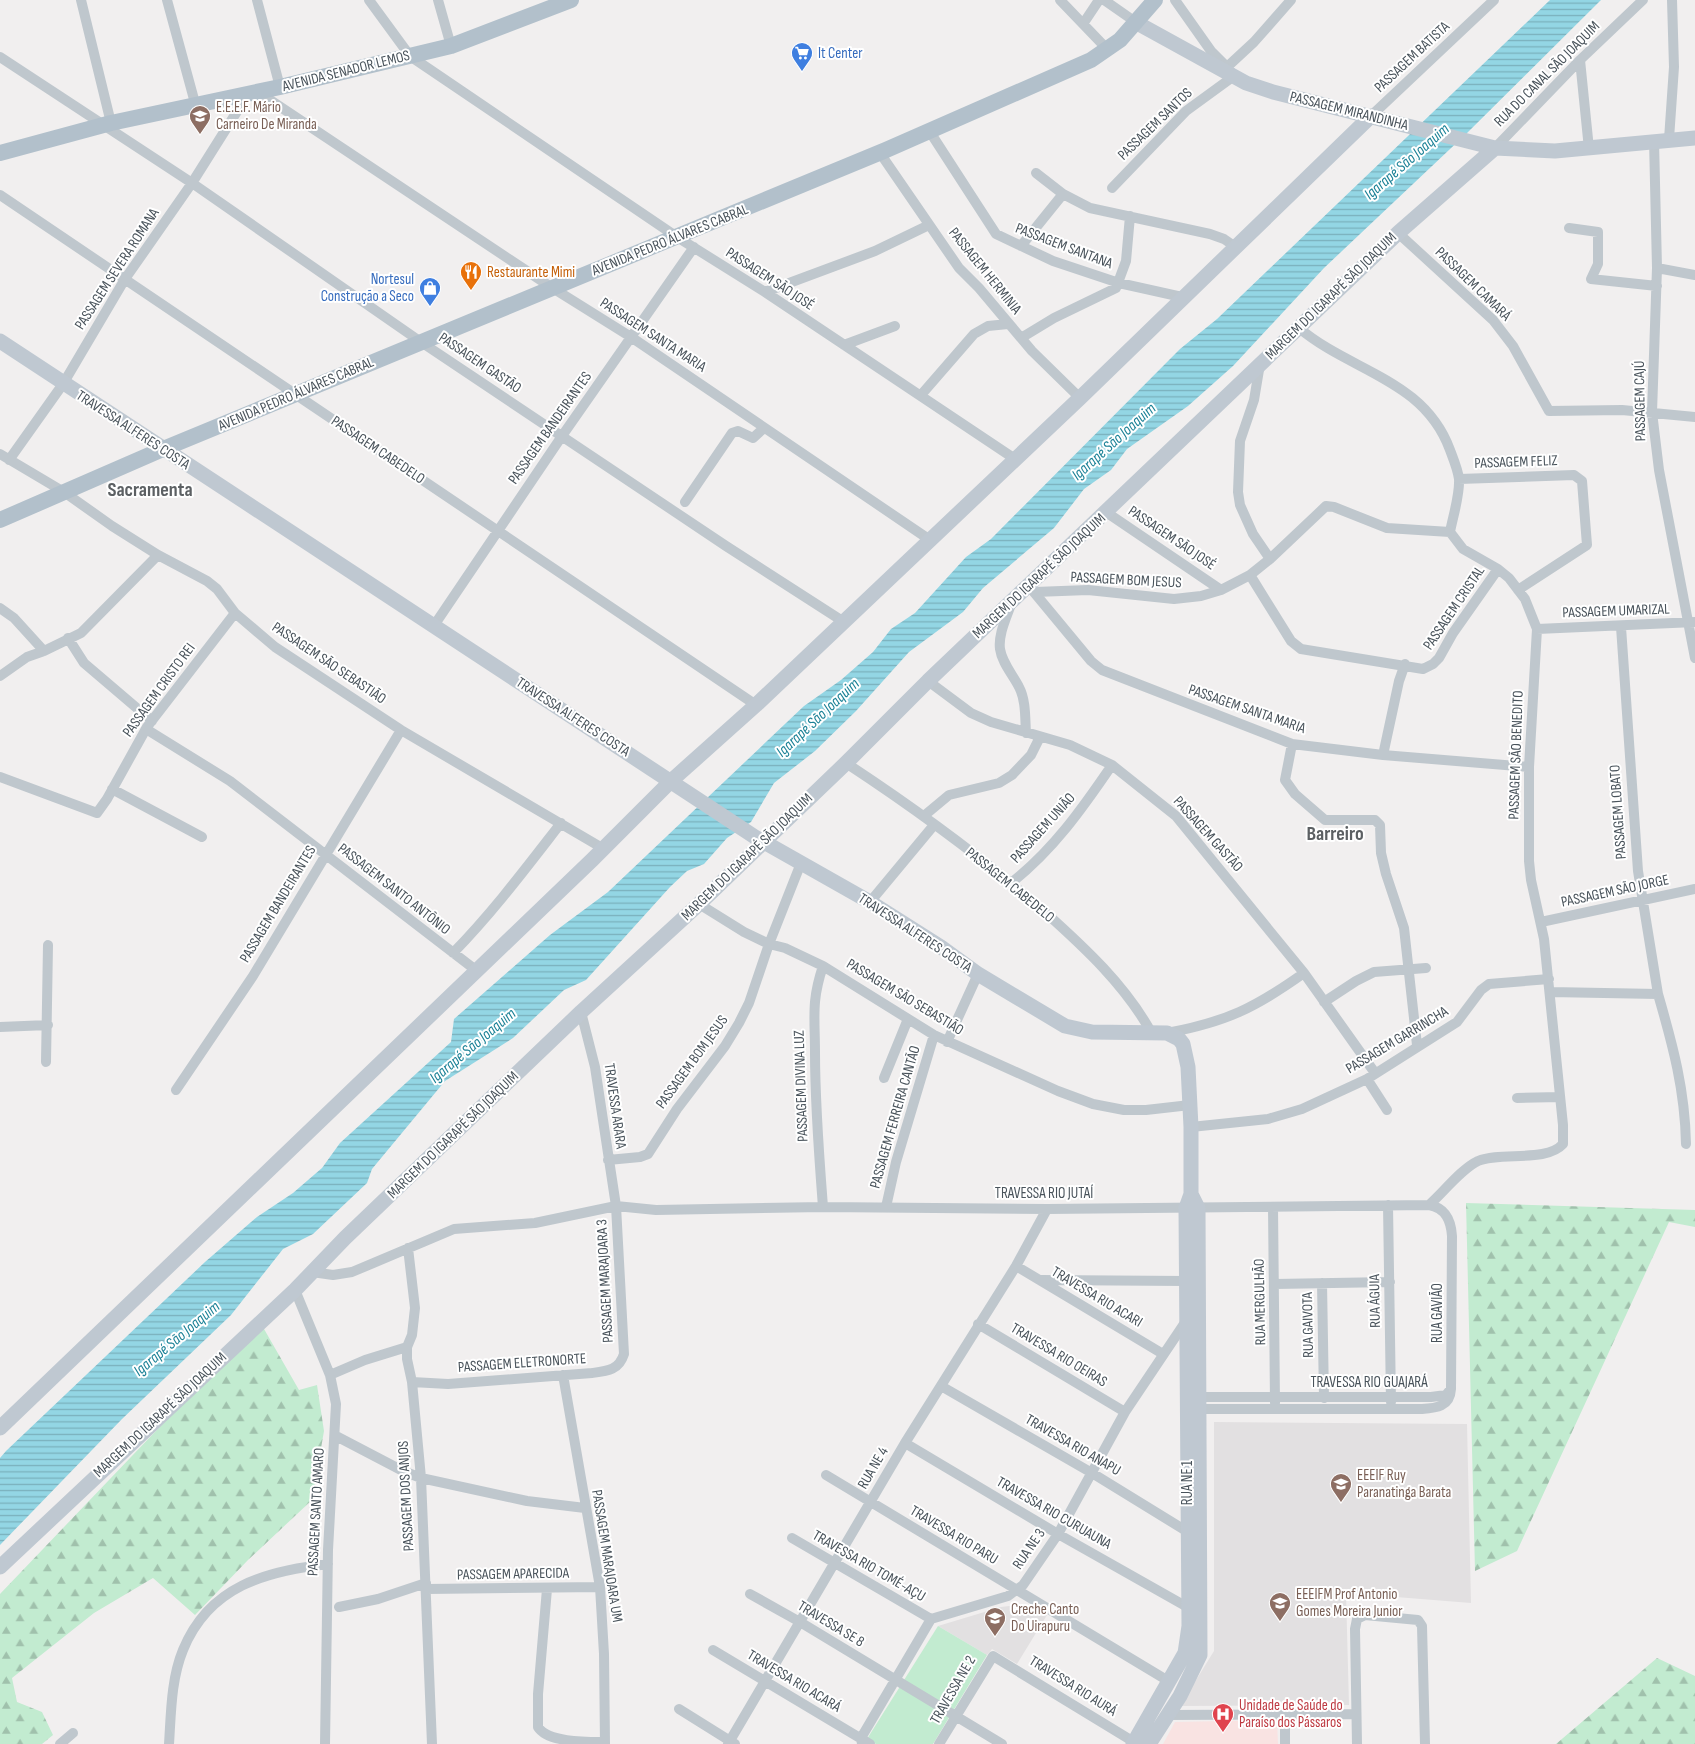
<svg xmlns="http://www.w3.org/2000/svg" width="1695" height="1744" font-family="'Sofia Sans Condensed',sans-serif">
	<defs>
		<pattern id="forest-firs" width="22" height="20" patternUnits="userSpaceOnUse" patternTransform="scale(1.25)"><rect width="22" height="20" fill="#c2ebd0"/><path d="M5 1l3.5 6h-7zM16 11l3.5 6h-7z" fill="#a0c1ac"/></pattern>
		<pattern id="water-rules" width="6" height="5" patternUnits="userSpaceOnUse" patternTransform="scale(1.25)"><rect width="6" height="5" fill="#93d6e4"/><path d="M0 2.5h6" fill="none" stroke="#7ab0bc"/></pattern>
	</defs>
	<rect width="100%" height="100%" fill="#f1efef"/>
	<path fill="#e2e0e1" d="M1214 1422 1467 1424 1471 1603 1346 1593 1349 1705 1180 1706 1214 1651Z
		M1026 1604 1047 1615 1017 1664 992 1649 987 1655 938 1626 1001 1607Z"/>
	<path fill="#f9e3e2" d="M1277 1720 1278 1744H1163L1175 1722Z"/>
	<path fill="url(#forest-firs)" d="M1466 1203 1695 1210V1227L1669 1222 1517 1551 1475 1571Z
		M260 1322 299 1390 317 1385 324 1431 312 1500 248 1560 195 1615 153 1578 94 1613 12 1678 17 1702 42 1712 53 1735 42 1744H0V1594Z
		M1657 1658 1695 1676V1744H1556Z"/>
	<path fill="#c2ebd0" d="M938 1626 987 1655 933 1744H876L867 1739Z"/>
	<path fill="url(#water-rules)" d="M1550 0H1601L1467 133 1324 268 1233 366 1188 406 1127 449 1111 470 1084 489 1054 528 983 588 963 612 909 652 856 711 815 751 774 783 751 822 727 838 704 864 687 871 670 887 586 980 564 990 513 1038 445 1081 372 1169 367 1183 313 1234 283 1249 231 1315 122 1419 0 1545V1458L6 1451 205 1262 257 1217 293 1193 322 1168 340 1143 451 1042 454 1019 550 935 608 892 804 706 841 680 873 652 891 629 915 613 966 557 991 539 1180 349 1217 319Z"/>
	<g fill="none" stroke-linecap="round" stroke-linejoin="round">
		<path stroke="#bfc7cd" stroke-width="10" d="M81 0 111 123
			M167 0 195 103
			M257 0 280 87
			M369 0 410 56 677 237 765 292 1015 459
			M438 0 451 46
			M1060 0 1108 50
			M1104 0 1137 23
			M1175 0 1211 51 1227 67
			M1083 24 1099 0
			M0 57 192 183 421 342 726 546 844 622
			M1580 60 1589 149
			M258 92 551 287 631 337 930 540
			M1371 116 1494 0
			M930 132 996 234 1053 261 1119 283 1182 297
			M1669 139 1674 67 1672 0
			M1654 140 1657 268 1652 412 1659 470 1695 658
			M1495 148 1580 60 1643 0
			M880 153 959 268 979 288 1032 351 1080 398
			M1036 173 1063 194 1090 208 1210 234 1224 239 1237 248
			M1112 188 1186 111 1234 76 1227 67 1254 42 1291 0
			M0 195 756 705
			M1569 228 1598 232V264L1591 279 1657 286
			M1398 233 1493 320 1513 346 1549 411 1622 410 1695 417
			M1021 246 1063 194
			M1657 268 1695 275
			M765 292 875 251 929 225
			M1299 328C1351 372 1424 379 1450 450 1453 458 1458 470 1459 479 1460 495 1453 516 1450 532L1463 549 1498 569 1509 578 1525 599 1537 629 1529 767V861L1531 880 1544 939 1563 1125V1144C1546 1163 1501 1151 1478 1161 1461 1169 1443 1193 1429 1205
			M1021 338 1054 318 1116 288 1126 261 1130 216
			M844 345 895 326
			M1260 364 1254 400 1240 441 1238 492 1240 505 1253 534 1270 559
			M921 395 974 334 988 326 1008 324
			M0 454 64 492 112 526 158 555 207 581 217 589 235 613 275 647 401 730 604 849
			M9 460 63 384 125 279 192 183 248 94
			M1459 479 1574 475 1582 481 1587 545 1518 590
			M685 502 732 433 738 431 753 438 764 428
			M1106 512 1221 590
			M1250 575 1291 641 1301 649 1423 669 1433 664 1439 658 1453 633 1498 569
			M1028 585 1091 661 1102 670 1292 744 1383 755 1529 767
			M1035 592 1088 590 1174 599 1201 596 1221 590 1250 575 1270 559 1326 506 1334 507 1387 528 1450 532
			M1011 604C1007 617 998 634 1000 649 1002 663 1013 675 1019 687 1026 700 1025 718 1026 733
			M0 608 14 618 44 651
			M433 627 562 436 694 247
			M1621 627 1638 871 1658 994
			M1537 629 1695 622
			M68 638 84 663 152 721
			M0 676 27 657 44 651 81 633 158 555
			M928 681 971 713 991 722 1070 745 1112 765 1176 816 1304 973 1375 1073
			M146 729 230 781 477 971
			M1292 744 1285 780 1295 794 1325 820H1375L1380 825 1381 853 1386 874 1404 928 1417 1045
			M1383 755 1399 681 1405 664
			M846 763C916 809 983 858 1046 913 1085 948 1125 985 1151 1032
			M0 777 97 813 107 799 147 727 235 613
			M112 789 202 837
			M925 815 949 795 999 783 1012 775 1031 755 1040 737
			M1011 883C1053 850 1082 809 1112 765
			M870 902 934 825
			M699 904 744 932 769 944 785 948 823 966 934 1035 1058 1091 1093 1104 1124 1110H1146L1190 1105
			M1541 922 1695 889
			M453 953C493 912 526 868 561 823
			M823 966C811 1002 815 1017 815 1053 815 1105 819 1155 823 1207
			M1550 992 1658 994C1673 1046 1685 1090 1686 1144
			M1324 1002 1356 981 1374 972 1426 968
			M0 1027 48 1025
			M1167 1033C1226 1022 1255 1008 1304 973
			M947 1042 978 974
			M46 1062 48 945
			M884 1078 908 1019
			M1367 1079 1387 1110
			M176 1090 253 976 401 730
			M1517 1098 1560 1097
			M1191 1127 1268 1119 1302 1109 1367 1079 1457 1022 1481 990 1489 984 1549 979
			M608 1160 640 1157 648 1154 677 1109 725 1046 739 1023 749 1003 769 944 801 863
			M1388 1205 1391 1402
			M886 1207 896 1162 934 1035
			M1273 1207 1275 1403
			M408 1248 415 1308 412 1335 407 1347V1359L412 1382 421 1478 432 1744
			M1016 1266 1163 1354
			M312 1272 333 1275 352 1272 454 1229 535 1223 616 1206 656 1210 823 1207 1047 1209 1429 1205C1446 1208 1451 1221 1452 1236L1451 1389C1450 1407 1436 1408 1422 1409H1194
			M1041 1280 1186 1281
			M1322 1283 1324 1398
			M1275 1284 1390 1282
			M295 1290 330 1375 336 1404 328 1550 325 1744
			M978 1324 1125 1412
			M330 1375 365 1360 407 1347
			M563 1375 600 1587 604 1654 605 1744
			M412 1382 448 1384 592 1373C608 1371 619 1370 624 1354L616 1206 595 1067 581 1012
			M941 1386 1092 1473 1188 1532
			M1193 1397H1431L1446 1395 1451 1389
			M336 1436 403 1471 421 1478 527 1501 585 1508
			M905 1443 1058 1534 1189 1608
			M826 1475 1170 1682
			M792 1538 931 1619
			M426 1589 600 1587
			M547 1589 538 1694V1727C548 1743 588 1742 605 1742
			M750 1594 800 1622 1002 1744
			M339 1607 378 1599 426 1583
			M713 1650 870 1744
			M679 1709 735 1744
			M1167 1715 1356 1714
			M1285 1715V1744
			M60 1744 73 1733
			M169 1744C171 1714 171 1679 183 1650 209 1586 266 1571 328 1564
			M728 1744 905 1443 1016 1266 1047 1209
			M862 1744 861 1738 931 1619 1008 1596 1023 1585 1058 1534 1125 1412 1186 1321
			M939 1744 993 1656 1134 1742
			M1357 1744 1355 1629 1357 1619 1365 1615 1418 1620 1422 1626 1425 1744"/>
		<path stroke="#bfc8d1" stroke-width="15" d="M1137 23 1246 83 1273 92 1495 148 1555 151 1695 138
			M0 341 755 837 870 902 941 947 978 974 1065 1026 1092 1032 1167 1033 1179 1039 1183 1044 1188 1067 1191 1127V1194L1186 1208 1189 1626 1185 1653 1133 1744
			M0 1428 592 860 671 781 756 705 1080 398 1371 116
			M0 1567 295 1290 345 1238 581 1012 699 904 846 763 928 681 1398 233 1495 148
			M1149 1744 1180 1696 1200 1655 1198 1208 1191 1194"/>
		<path stroke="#b2c0cb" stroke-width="16" d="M0 153 111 123 280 87 451 46 571 0
			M0 520 163 449 886 150 1091 60 1120 40 1155 0"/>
	</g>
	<defs>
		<g id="supermarket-pin" transform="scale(1.125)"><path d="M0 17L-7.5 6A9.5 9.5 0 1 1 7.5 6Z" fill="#3f7fe0" stroke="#fff"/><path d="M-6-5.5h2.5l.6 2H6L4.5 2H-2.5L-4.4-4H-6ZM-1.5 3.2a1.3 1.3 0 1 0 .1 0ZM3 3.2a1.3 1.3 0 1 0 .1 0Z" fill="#fff"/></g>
		<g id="school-pin" transform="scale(1.125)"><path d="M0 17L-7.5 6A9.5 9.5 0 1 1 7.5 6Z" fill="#8d6e63" stroke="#fff"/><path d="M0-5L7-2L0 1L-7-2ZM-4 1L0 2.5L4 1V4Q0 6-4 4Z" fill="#fff"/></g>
		<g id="restaurant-pin" transform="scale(1.125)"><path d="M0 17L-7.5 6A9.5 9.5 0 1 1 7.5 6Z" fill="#e8710a" stroke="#fff"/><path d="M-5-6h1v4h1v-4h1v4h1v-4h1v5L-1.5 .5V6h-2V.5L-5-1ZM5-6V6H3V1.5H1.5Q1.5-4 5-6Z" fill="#fff"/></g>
		<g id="shop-pin" transform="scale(1.125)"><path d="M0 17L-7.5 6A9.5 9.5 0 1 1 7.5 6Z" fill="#3f7fe0" stroke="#fff"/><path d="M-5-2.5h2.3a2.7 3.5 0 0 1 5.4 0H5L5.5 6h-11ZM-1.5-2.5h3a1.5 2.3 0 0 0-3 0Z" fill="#fff"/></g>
		<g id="hospital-pin" transform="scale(1.125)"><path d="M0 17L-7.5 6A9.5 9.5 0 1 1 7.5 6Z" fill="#e0444e" stroke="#fff"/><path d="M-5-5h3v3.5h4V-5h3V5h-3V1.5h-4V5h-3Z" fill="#fff"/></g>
	</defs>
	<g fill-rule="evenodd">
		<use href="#supermarket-pin" x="802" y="53"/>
		<use href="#school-pin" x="200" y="116"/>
		<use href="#restaurant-pin" x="471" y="272"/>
		<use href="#shop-pin" x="430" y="288"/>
		<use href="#school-pin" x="1341" y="1484"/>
		<use href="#school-pin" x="1280" y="1603"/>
		<use href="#school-pin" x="995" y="1618"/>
		<use href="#hospital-pin" x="1223" y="1714"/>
	</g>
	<g text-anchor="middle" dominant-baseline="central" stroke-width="4" stroke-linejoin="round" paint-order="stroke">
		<g font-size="15" fill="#366cbe" stroke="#fff" text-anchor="start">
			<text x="818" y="53">It Center</text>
			<text x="414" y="279" text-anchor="end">Nortesul<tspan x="414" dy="17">Construção a Seco</tspan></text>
		</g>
		<g font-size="15" fill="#49535b" stroke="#fff">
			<text transform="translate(1412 57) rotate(-43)">PASSAGEM BATISTA</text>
			<text transform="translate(346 71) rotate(-14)">AVENIDA SENADOR LEMOS</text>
			<text transform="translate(1547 74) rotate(-45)">RUA DO CANAL SÃO JOAQUIM</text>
			<text transform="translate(1349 111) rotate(14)">PASSAGEM MIRANDINHA</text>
			<text transform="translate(1155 124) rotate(-44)">PASSAGEM SANTOS</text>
			<text transform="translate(670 240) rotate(-22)">AVENIDA PEDRO ÁLVARES CABRAL</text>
			<text transform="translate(1064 246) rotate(21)">PASSAGEM SANTANA</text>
			<text transform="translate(117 269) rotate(-57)">PASSAGEM SEVERA ROMANA</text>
			<text transform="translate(985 271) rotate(51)">PASSAGEM HERMINIA</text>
			<text transform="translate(770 279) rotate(33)">PASSAGEM SÃO JOSÉ</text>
			<text transform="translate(1473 284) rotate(44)">PASSAGEM CAMARÁ</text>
			<text transform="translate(1331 296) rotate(-44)">MARGEM DO IGARAPÉ SÃO JOAQUIM</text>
			<text transform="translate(653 335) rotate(33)">PASSAGEM SANTA MARIA</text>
			<text transform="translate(480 363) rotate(34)">PASSAGEM GASTÃO</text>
			<text transform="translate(296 394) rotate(-23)">AVENIDA PEDRO ÁLVARES CABRAL</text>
			<text transform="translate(1640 401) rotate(-91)">PASSAGEM CAJÚ</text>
			<text transform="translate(550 428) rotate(-55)">PASSAGEM BANDEIRANTES</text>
			<text transform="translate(133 430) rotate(33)">TRAVESSA ALFERES COSTA</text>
			<text transform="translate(378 450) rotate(34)">PASSAGEM CABEDELO</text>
			<text transform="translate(1516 462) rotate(-2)">PASSAGEM FELIZ</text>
			<text transform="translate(1172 538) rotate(34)">PASSAGEM SÃO JOSÉ</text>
			<text transform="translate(1039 576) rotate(-43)">MARGEM DO IGARAPÉ SÃO JOAQUIM</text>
			<text transform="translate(1126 580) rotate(3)">PASSAGEM BOM JESUS</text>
			<text transform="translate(1454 608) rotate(-56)">PASSAGEM CRISTAL</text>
			<text transform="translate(1616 611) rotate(-2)">PASSAGEM UMARIZAL</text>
			<text transform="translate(329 663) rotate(34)">PASSAGEM SÃO SEBASTIÃO</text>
			<text transform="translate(159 690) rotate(-54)">PASSAGEM CRISTO REI</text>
			<text transform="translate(1247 709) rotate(19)">PASSAGEM SANTA MARIA</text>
			<text transform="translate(573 717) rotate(33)">TRAVESSA ALFERES COSTA</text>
			<text transform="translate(1516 755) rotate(-88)">PASSAGEM SÃO BENEDITO</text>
			<text transform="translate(1618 812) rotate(-94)">PASSAGEM LOBATO</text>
			<text transform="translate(1043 828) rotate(-48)">PASSAGEM UNIÃO</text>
			<text transform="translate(1208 834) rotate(48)">PASSAGEM GASTÃO</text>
			<text transform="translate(747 857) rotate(-44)">MARGEM DO IGARAPÉ SÃO JOAQUIM</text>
			<text transform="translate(1010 885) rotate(39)">PASSAGEM CABEDELO</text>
			<text transform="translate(394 889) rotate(38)">PASSAGEM SANTO ANTÔNIO</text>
			<text transform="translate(1615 891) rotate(-12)">PASSAGEM SÃO JORGE</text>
			<text transform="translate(278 904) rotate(-59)">PASSAGEM BANDEIRANTES</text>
			<text transform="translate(915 933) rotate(33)">TRAVESSA ALFERES COSTA</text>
			<text transform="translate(905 997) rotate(31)">PASSAGEM SÃO SEBASTIÃO</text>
			<text transform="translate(1397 1040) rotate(-31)">PASSAGEM GARRINCHA</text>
			<text transform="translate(692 1062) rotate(-54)">PASSAGEM BOM JESUS</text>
			<text transform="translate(801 1086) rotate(-92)">PASSAGEM DIVINA LUZ</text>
			<text transform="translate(615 1106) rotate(82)">TRAVESSA ARARA</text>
			<text transform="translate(895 1117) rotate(-74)">PASSAGEM FERREIRA CANTÃO</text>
			<text transform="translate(453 1135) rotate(-44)">MARGEM DO IGARAPÉ SÃO JOAQUIM</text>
			<text x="1044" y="1193">TRAVESSA RIO JUTAÍ</text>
			<text transform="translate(605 1281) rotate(-93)">PASSAGEM MARAJOARA 3</text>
			<text transform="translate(1097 1297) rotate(31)">TRAVESSA RIO ACARI</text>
			<text transform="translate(1375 1301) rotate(-91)">RUA ÁGUIA</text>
			<text transform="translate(1260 1302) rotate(-91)">RUA MERGULHÃO</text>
			<text transform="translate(1437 1313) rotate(-90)">RUA GAVIÃO</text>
			<text transform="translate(1308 1325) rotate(-91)">RUA GAIVOTA</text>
			<text transform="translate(1059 1355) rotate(31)">TRAVESSA RIO OEIRAS</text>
			<text transform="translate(522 1363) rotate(-4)">PASSAGEM ELETRONORTE</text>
			<text x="1369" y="1382">TRAVESSA RIO GUAJARÁ</text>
			<text transform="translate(160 1415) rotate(-43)">MARGEM DO IGARAPÉ SÃO JOAQUIM</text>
			<text transform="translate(1073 1445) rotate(30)">TRAVESSA RIO ANAPU</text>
			<text transform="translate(873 1468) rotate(-60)">RUA NE 4</text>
			<text transform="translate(1187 1483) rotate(-90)">RUA NE 1</text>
			<text transform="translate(406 1496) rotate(-93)">PASSAGEM DOS ANJOS</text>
			<text transform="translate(316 1512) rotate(-87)">PASSAGEM SANTO AMARO</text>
			<text transform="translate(1054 1513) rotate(30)">TRAVESSA RIO CURUAUNA</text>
			<text transform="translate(954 1535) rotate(31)">TRAVESSA RIO PARU</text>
			<text transform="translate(1029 1549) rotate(-56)">RUA NE 3</text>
			<text transform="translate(607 1556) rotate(81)">PASSAGEM MARAJOARA UM</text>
			<text transform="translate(869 1566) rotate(30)">TRAVESSA RIO TOMÉ-AÇU</text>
			<text transform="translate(513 1574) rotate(-1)">PASSAGEM APARECIDA</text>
			<text transform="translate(831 1624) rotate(31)">TRAVESSA SE 8</text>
			<text transform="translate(794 1681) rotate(31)">TRAVESSA RIO ACARÁ</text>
			<text transform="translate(1073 1686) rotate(32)">TRAVESSA RIO AURÁ</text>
			<text transform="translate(953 1690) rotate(-60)">TRAVESSA NE 2</text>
		</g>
		<g font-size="15" fill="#785e54" stroke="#fff" text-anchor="start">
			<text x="216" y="107">E.E.E.F. Mário<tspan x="216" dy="17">Carneiro De Miranda</tspan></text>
			<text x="1357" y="1475">EEEIF Ruy<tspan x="1357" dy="17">Paranatinga Barata</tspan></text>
			<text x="1296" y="1594">EEEIFM Prof Antonio<tspan x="1296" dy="17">Gomes Moreira Junior</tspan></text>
			<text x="1011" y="1609">Creche Canto<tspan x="1011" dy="17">Do Uirapuru</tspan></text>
		</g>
		<g font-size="15" fill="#c56008" stroke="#fff" text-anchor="start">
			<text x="487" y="272">Restaurante Mimi</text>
		</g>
		<g font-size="15" fill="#be3a42" stroke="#fff" text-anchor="start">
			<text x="1239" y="1705">Unidade de Saúde do<tspan x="1239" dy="17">Paraíso dos Pássaros</tspan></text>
		</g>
		<g font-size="16" font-style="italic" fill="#1a8196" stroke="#fff">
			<text transform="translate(1407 162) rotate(-41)">Igarapé São Joaquim</text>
			<text transform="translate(1114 442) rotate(-42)">Igarapé São Joaquim</text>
			<text transform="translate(818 718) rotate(-43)">Igarapé São Joaquim</text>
			<text transform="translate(473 1046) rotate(-40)">Igarapé São Joaquim</text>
			<text transform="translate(177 1339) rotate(-40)">Igarapé São Joaquim</text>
		</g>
		<g font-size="20" font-weight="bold" fill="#5c6063" stroke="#fff">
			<text x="150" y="490">Sacramenta</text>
			<text x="1335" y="834">Barreiro</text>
		</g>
	</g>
</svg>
